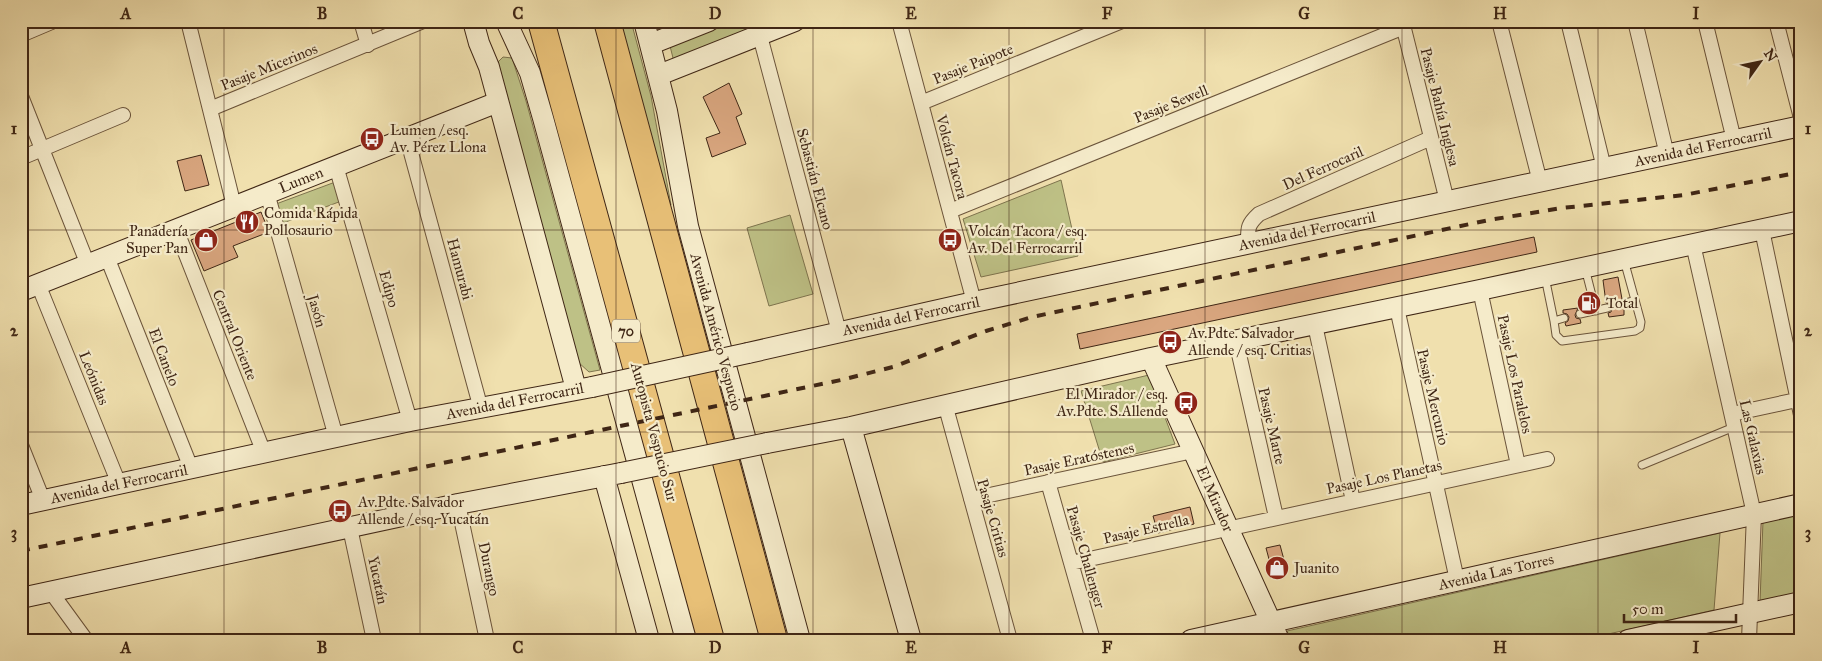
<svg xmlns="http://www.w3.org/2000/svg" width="1822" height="661" font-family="'IM FELL Great Primer',serif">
	<rect width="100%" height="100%" fill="#f0e0ae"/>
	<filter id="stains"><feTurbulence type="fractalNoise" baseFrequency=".004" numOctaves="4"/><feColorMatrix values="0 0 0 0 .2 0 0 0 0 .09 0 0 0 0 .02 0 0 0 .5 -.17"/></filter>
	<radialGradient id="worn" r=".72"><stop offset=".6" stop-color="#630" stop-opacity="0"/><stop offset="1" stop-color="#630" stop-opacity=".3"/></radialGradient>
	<path fill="#bec186" stroke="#7e744e" d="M614 21H631L651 96 671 205 666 206Z
		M733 21H771L674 62 670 46Z
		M503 57 512 58 526 101 600 370 589 372 578 362 498 62Z
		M1061 180 1078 256 981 277 963 219Z
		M338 181 344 200 283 223 276 204Z
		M790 215 813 294 769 306 747 228Z
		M1149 375 1175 444 1103 462 1081 391Z
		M1801 513V593L1760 602 1763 521Z
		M1720 533 1714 610 1582 640H1291L1287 631Z"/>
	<path fill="#d9a67f" stroke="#3f2615" d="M729 83 742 114 736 117 746 144 712 157 706 138 720 133 703 97Z
		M201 155 209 185 185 191 177 161Z
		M261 212 269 232 233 246 238 257 204 271 191 240Z
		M1534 237 1537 252 1080 349 1077 334Z
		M1618 277 1622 299 1619 301 1618 305 1620 308 1624 309V315L1609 317 1608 313 1611 312 1612 307 1611 304 1606 303 1603 280Z
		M1578 308 1575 315 1576 318 1580 319 1581 323 1566 326 1565 323 1568 321 1569 317 1567 314 1563 313V310Z
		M1190 507 1194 524 1158 533 1153 516Z
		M1280 545 1287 571 1273 574 1266 548Z"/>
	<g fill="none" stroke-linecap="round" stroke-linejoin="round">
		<g stroke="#6b543b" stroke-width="9">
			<path id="lane" d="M1585 268 1596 311
				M1545 277 1554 321 1564 318
				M1623 304 1635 300 1624 260
				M1580 314 1607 308
				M1554 321 1556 335 1562 341 1635 331 1640 328 1641 322 1635 300
				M1642 465 1734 427"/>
		</g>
		<g stroke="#6b543b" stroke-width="16">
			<path id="street" d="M188 21 234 206
				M361 21 368 45
				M899 21 974 302
				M1402 21 1447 201
				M1499 21 1540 182
				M1568 21 1604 168
				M1635 21 1667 155
				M1705 21 1734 140
				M1776 21 1801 118
				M21 35 54 21
				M760 36 839 332
				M21 96 88 265
				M921 103 1122 21
				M210 109 423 21
				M407 138 481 409
				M21 158 123 115
				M336 166 410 421
				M267 193 336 437
				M950 211 1404 27
				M176 229 264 453
				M1762 230 1801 415
				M1248 244C1248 228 1247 225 1259 214L1431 138
				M1693 244 1754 514 1749 640
				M107 257 191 468
				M38 284 119 484
				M1480 290 1518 465
				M1397 308 1457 580
				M1315 325 1353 501
				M1236 341 1276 517
				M945 404 1010 640
				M1732 414 1801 399
				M21 445 43 500
				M1048 482 1093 640
				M971 499 1193 451
				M458 504 487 640
				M350 528 374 640
				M1071 563 1547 459
				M51 592 86 640"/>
		</g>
		<g stroke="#3f2615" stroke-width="22">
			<path id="secondary" d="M473 21 479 43 489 67 576 389
				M506 21 530 73 543 118 686 640
				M644 21 667 111 688 226 800 640
				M651 44 709 21
				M659 75 795 21
				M21 291 498 102
				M748 353 974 302 1801 126
				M1151 358 1279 640
				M851 427 911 640
				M767 443 851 427 1151 358 1480 290 1801 221
				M604 476 649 640
				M21 505 410 421 592 387
				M21 598 458 504 621 473
				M1191 640 1801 504
				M1628 640 1801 602"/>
		</g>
		<g stroke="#3f2615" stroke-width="28">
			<path id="highway" d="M541 21 711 640
				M607 21 774 640"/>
		</g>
		<use href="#lane" stroke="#f5ebca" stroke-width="7"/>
		<use href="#street" stroke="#f5ebca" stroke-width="14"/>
		<use href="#secondary" stroke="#f5ebca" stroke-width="20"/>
		<use href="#highway" stroke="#e8c077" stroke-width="26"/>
		<path stroke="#3f2615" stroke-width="4" stroke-dasharray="9 9" stroke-linecap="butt" d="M21 551 841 380 893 367 986 331 1032 317 1489 220 1562 208 1684 195 1801 172"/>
		<g stroke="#3f2615" stroke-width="22" stroke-linecap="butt">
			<path id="secondary-bridge" d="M592 387 748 353
				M621 473 767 443"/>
		</g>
		<use href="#secondary-bridge" stroke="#f5ebca" stroke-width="20"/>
	</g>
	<path fill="none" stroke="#3f2615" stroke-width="1" stroke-opacity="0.55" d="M224 21V640M420 21V640M616 21V640M813 21V640M1009 21V640M1205 21V640M1402 21V640M1598 21V640M21 230H1801M21 432H1801"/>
	<defs>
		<g id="bus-disc" transform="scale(1.25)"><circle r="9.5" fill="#8f2418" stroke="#f5ebca"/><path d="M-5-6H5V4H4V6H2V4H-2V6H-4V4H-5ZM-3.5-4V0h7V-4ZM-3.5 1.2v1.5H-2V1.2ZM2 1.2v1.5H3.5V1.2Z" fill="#fff"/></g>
		<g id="restaurant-disc" transform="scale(1.25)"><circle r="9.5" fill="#8f2418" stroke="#f5ebca"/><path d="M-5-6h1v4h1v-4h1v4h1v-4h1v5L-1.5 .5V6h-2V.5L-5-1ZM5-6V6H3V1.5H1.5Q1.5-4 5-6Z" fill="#fff"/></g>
		<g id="shop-disc" transform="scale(1.25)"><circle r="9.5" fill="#8f2418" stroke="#f5ebca"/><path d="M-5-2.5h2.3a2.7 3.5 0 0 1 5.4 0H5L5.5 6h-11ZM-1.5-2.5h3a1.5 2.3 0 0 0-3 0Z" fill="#fff"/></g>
		<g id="fuel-disc" transform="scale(1.25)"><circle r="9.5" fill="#8f2418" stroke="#f5ebca"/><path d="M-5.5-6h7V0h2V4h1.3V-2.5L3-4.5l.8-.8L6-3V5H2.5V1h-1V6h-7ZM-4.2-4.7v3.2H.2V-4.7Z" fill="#fff"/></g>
	</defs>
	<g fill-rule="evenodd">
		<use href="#bus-disc" x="372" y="139"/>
		<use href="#restaurant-disc" x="247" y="222"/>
		<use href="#shop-disc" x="206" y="240"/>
		<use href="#bus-disc" x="950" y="240"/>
		<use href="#fuel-disc" x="1589" y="303"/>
		<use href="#bus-disc" x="1170" y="342"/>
		<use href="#bus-disc" x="1186" y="403"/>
		<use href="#bus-disc" x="340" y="511"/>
		<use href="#shop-disc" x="1277" y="568"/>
	</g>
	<g text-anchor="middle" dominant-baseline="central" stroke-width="4.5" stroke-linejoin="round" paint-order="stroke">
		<rect fill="#f5ebca" stroke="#76614b" stroke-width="1" x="612" y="319.5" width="28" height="23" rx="4"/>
		<g font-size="14" font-weight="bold" fill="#3f2615">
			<text x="626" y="331">70</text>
		</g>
		<g font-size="15" fill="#3f2615" stroke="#f5ebca">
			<text transform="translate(973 64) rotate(-22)">Pasaje Paipote</text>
			<text transform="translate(269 67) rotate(-22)">Pasaje Micerinos</text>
			<text transform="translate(1171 104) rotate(-22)">Pasaje Sewell</text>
			<text transform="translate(1440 107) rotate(76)">Pasaje Bahía Inglesa</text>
			<text transform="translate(1703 147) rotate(-12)">Avenida del Ferrocarril</text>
			<text transform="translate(952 157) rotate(75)">Volcán Tacora</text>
			<text transform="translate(1323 168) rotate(-24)">Del Ferrocaril</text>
			<text transform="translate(815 179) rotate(75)">Sebastián Elcano</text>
			<text transform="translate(301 180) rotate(-22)">Lumen</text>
			<text transform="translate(1307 231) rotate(-12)">Avenida del Ferrocarril</text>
			<text transform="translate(460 269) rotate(75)">Hamurabi</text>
			<text transform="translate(389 289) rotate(74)">Edipo</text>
			<text transform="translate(317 311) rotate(74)">Jasón</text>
			<text transform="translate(911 316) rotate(-12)">Avenida del Ferrocarril</text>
			<text transform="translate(716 332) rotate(75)">Avenida Américo Vespucio</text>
			<text transform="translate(235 335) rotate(68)">Central Oriente</text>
			<text transform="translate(164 357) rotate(69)">El Canelo</text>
			<text transform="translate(1515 374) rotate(78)">Pasaje Los Paralelos</text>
			<text transform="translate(94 378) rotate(68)">Leónidas</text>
			<text transform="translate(1433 397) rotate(77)">Pasaje Mercurio</text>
			<text transform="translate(515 401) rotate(-11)">Avenida del Ferrocarril</text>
			<text transform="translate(1272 426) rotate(77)">Pasaje Marte</text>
			<text transform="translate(654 432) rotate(75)">Autopista Vespucio Sur</text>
			<text transform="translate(1753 437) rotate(77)">Las Galaxias</text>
			<text transform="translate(1079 459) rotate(-12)">Pasaje Eratóstenes</text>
			<text transform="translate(1384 477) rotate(-12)">Pasaje Los Planetas</text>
			<text transform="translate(119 484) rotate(-12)">Avenida del Ferrocarril</text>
			<text transform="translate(1215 499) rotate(66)">El Mirador</text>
			<text transform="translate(993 518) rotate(74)">Pasaje Critias</text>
			<text transform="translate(1146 529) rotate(-13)">Pasaje Estrella</text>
			<text transform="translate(1086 557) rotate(74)">Pasaje Challenger</text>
			<text transform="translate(489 569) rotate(78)">Durango</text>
			<text transform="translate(1496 572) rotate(-13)">Avenida Las Torres</text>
			<text transform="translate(378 580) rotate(78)">Yucatán</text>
		</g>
		<g font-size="15" fill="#3f2615" stroke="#f5ebca" text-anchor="start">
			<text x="390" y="130">Lumen / esq.<tspan x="390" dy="17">Av. Pérez Llona</tspan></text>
			<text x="264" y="213">Comida Rápida<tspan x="264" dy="17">Pollosaurio</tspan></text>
			<text x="188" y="231" text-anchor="end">Panadería<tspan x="188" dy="17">Super Pan</tspan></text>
			<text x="968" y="231">Volcán Tacora / esq.<tspan x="968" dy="17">Av. Del Ferrocarril</tspan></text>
			<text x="1606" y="303">Total</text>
			<text x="1188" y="333">Av.Pdte. Salvador<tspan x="1188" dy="17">Allende / esq. Critias</tspan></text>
			<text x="1168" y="394" text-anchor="end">El Mirador / esq.<tspan x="1168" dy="17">Av.Pdte. S.Allende</tspan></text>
			<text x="358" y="502">Av.Pdte. Salvador<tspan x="358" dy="17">Allende / esq. Yucatán</tspan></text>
			<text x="1294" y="568">Juanito</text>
		</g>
	</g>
	<rect width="1822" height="661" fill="none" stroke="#f0e0ae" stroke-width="55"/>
	<g transform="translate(1760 62) rotate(57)" stroke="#f5ebca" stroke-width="4" paint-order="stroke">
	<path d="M0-4L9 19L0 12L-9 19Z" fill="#3f2615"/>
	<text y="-8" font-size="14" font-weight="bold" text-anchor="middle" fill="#3f2615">N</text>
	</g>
	<path d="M1624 614v8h112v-8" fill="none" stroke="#3f2615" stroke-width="2.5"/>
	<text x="1632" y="614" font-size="15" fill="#3f2615" stroke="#f5ebca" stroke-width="4" paint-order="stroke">50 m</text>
	<rect x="28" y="28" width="1766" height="606" fill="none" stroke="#3f2615" stroke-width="2"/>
	<g font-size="16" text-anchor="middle" font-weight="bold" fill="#3f2615">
		<text x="126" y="19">A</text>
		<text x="322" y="19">B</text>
		<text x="518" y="19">C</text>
		<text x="715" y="19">D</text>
		<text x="911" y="19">E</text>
		<text x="1107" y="19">F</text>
		<text x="1304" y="19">G</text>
		<text x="1500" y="19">H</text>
		<text x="1696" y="19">I</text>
		<text x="14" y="134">1</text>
		<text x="1808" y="134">1</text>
		<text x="14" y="336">2</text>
		<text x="1808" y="336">2</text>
		<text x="14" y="538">3</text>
		<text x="1808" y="538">3</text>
		<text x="126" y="653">A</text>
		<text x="322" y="653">B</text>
		<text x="518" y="653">C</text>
		<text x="715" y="653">D</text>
		<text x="911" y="653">E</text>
		<text x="1107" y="653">F</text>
		<text x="1304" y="653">G</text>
		<text x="1500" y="653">H</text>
		<text x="1696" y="653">I</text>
	</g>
	<rect width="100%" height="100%" filter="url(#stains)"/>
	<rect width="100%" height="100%" fill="url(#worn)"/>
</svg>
